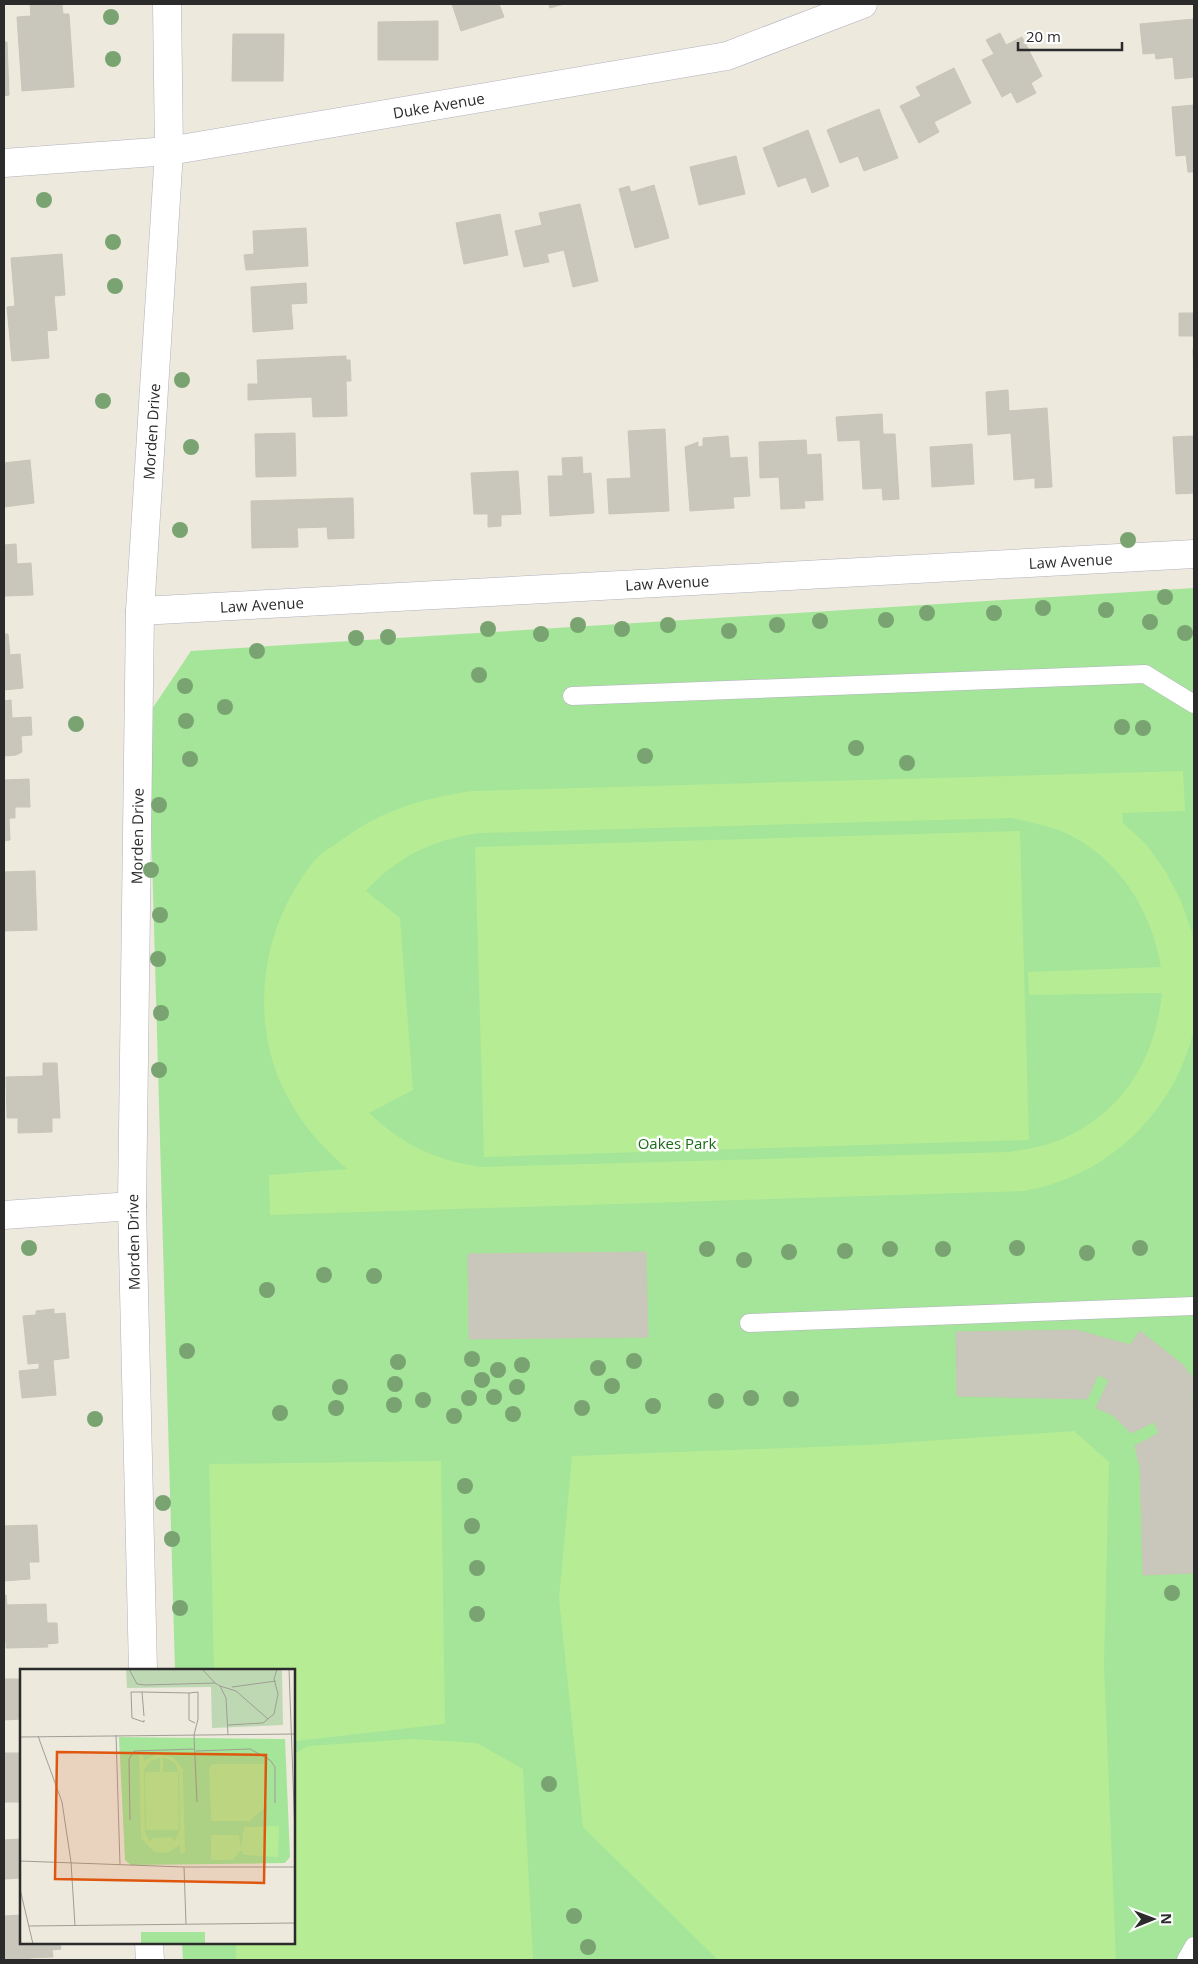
<svg xmlns="http://www.w3.org/2000/svg" width="1198" height="1964" font-family="'Open Sans',sans-serif">
	<rect width="100%" height="100%" fill="#ede9dd"/>
	<path fill="#a4e599" d="M1194 588V1960H183L182 1943H294V1670H175L148 715 191 651Z"/>
	<path fill="#b6ec94" fill-rule="evenodd" d="M1183 771 1185 811 1122 813 1123 823 1147 845 1166 872 1181 901 1192 932 1194 945C1194 964 1194 983 1194 1002 1194 1011 1195 1020 1194 1029 1178 1100 1124 1161 1055 1183 1045 1187 1035 1188 1025 1191L270 1215 269 1175 347 1169C324 1148 307 1131 291 1103 252 1038 257 951 296 887 303 876 311 863 321 854 327 849 334 846 340 841 382 810 422 798 473 791ZM1011 818C1029 822 1046 825 1063 832 1118 856 1151 909 1161 967L1028 972 1029 995 1162 993C1155 1058 1125 1110 1064 1138 1047 1146 1028 1149 1009 1152L481 1167C435 1160 403 1145 369 1113L413 1090 400 918 366 891C396 857 435 839 480 833Z
		M1020 831 1029 1140 484 1157 475 847Z
		M1074 1431 1109 1462 1104 1664 1116 1960H718L583 1827 559 1599 572 1456 867 1445Z
		M441 1461 445 1724 296 1741 294 1739V1670H214L209 1464Z
		M412 1739 477 1743 523 1769 533 1960H236V1943H294V1754L308 1746Z"/>
	<path fill="#c9c7bc" stroke="#c9c6b7" d="M30 4H68H62L63 14H69L74 87 22 91 17 17 31 16Z
		M452 4H499L504 17 461 31Z
		M549 4H564L550 8Z
		M1194 19V77L1175 79 1173 57 1156 59 1155 53 1143 54 1140 24Z
		M438 21V60H378V22Z
		M1000 33 1006 45 1022 37 1042 76 1031 83 1036 93 1017 103 1011 92 1002 97 982 60 994 54 986 40Z
		M233 34H284L283 81H232Z
		M4 42H7L9 95 4 96Z
		M954 68 971 103 934 122 939 132 919 143 900 106 921 96 916 87Z
		M1194 105V172H1188L1186 155 1176 156 1172 107Z
		M879 109 898 158 864 171 858 156 840 163 827 130Z
		M808 130 829 186 812 193 806 177 778 187 763 148Z
		M736 156 745 194 699 205 690 167Z
		M654 185 669 238 635 248 619 189 629 186 631 192Z
		M580 204 598 281 573 287 564 250 547 254 549 262 524 267 515 231 542 225 539 213Z
		M500 214 508 255 464 264 456 223Z
		M306 228 308 266 246 270 244 255 254 254 253 231Z
		M62 254 65 295 54 296 57 330 47 331 49 358 12 361 7 307 15 306 11 258Z
		M306 283 307 303 291 304 293 329 253 332 251 287Z
		M1179 313H1194V336H1179Z
		M1193 349H1194V378Z
		M346 356V360H350L351 381H346L347 416 313 417 312 397 248 400V384H258L257 360Z
		M1008 390 1009 411 1047 408 1052 487 1035 488V478L1014 480 1011 433 988 435 986 392Z
		M882 414 883 434H895L899 499 883 500 882 488 863 489 860 440 838 441 836 417Z
		M665 429 669 511 609 514 607 479 631 478 628 431Z
		M295 433 296 476 256 477 255 434Z
		M728 436 730 458 747 457 750 496 733 497 734 508 690 511 685 447 698 442V447L703 446V438Z
		M1194 436V493L1176 494 1173 437Z
		M806 440 807 455 821 454 823 500 804 501 805 508 781 509 779 477 760 478 759 442Z
		M972 444 974 484 932 487 930 447Z
		M582 457 583 474 591 473 594 513 550 516 548 476H563L562 458Z
		M30 460 34 503 4 507V463Z
		M518 471 521 514 501 515V526L488 527V514H474L471 473Z
		M353 498 354 538 328 539 327 527 297 528 298 547 252 548 251 501Z
		M16 544 17 564 31 563 33 595 4 596V545Z
		M4 634H8L10 655 20 654 23 688 4 690Z
		M11 700 12 718 31 717 32 735 21 736 22 752 16 755 4 756V701Z
		M29 779 30 807H15V818H9L10 840 4 841V780Z
		M35 871 37 930 4 931V872Z
		M43 1063H57L60 1118H52V1132L18 1133V1118H7L6 1077 43 1076Z
		M646 1252 648 1337 469 1339 468 1254Z
		M54 1309V1314L65 1313 69 1358 53 1360 56 1395 22 1398 19 1371 39 1369V1363L28 1364 23 1316 36 1315V1311Z
		M1076 1330 1130 1345 1140 1331 1183 1365 1194 1379V1393L1191 1395 1194 1408V1573L1143 1575 1140 1467 1135 1446 1159 1433 1154 1422 1131 1433 1113 1415 1096 1408 1109 1380 1098 1375 1087 1399 957 1396 956 1332Z
		M37 1525 39 1562H29L30 1579 4 1581V1526Z
		M4 1595H6L7 1605 46 1604 47 1623H57L58 1643 47 1644 48 1647 6 1648V1642H4Z
		M4 1679H21V1719L4 1720Z
		M4 1753H21V1802H4Z
		M21 1839V1878L4 1879V1840Z
		M21 1915V1943H60L61 1949 52 1950 53 1957 30 1958V1960H4V1916Z"/>
	<g fill="none" stroke-linecap="round" stroke-linejoin="round">
		<g stroke="#b1b1bf" stroke-width="19">
			<path id="service" d="M572 696 1145 674 1194 704
				M749 1323 1194 1306
				M1186 1960 1194 1946"/>
		</g>
		<g stroke="#b1b1bf" stroke-width="29">
			<g id="minor">
				<path id="s1" d="M4 163 169 151 727 56 863 4"/>
				<path id="s2" d="M140 611 1194 554"/>
				<path d="M4 1215 132 1206"/>
				<path id="s3" d="M143 1670 132 1206 140 611 169 151 167 4"/>
				<path d="M149 1943 150 1960"/>
			</g>
		</g>
		<use href="#service" stroke="#fff" stroke-width="18"/>
		<use href="#minor" stroke="#fff" stroke-width="28"/>
	</g>
	<g fill="#79a471">
		<circle cx="111" cy="17" r="8"/>
		<circle cx="113" cy="59" r="8"/>
		<circle cx="44" cy="200" r="8"/>
		<circle cx="113" cy="242" r="8"/>
		<circle cx="115" cy="286" r="8"/>
		<circle cx="182" cy="380" r="8"/>
		<circle cx="103" cy="401" r="8"/>
		<circle cx="191" cy="447" r="8"/>
		<circle cx="180" cy="530" r="8"/>
		<circle cx="1128" cy="540" r="8"/>
		<circle cx="1165" cy="597" r="8"/>
		<circle cx="1043" cy="608" r="8"/>
		<circle cx="1106" cy="610" r="8"/>
		<circle cx="927" cy="613" r="8"/>
		<circle cx="994" cy="613" r="8"/>
		<circle cx="886" cy="620" r="8"/>
		<circle cx="820" cy="621" r="8"/>
		<circle cx="1150" cy="622" r="8"/>
		<circle cx="578" cy="625" r="8"/>
		<circle cx="668" cy="625" r="8"/>
		<circle cx="777" cy="625" r="8"/>
		<circle cx="488" cy="629" r="8"/>
		<circle cx="622" cy="629" r="8"/>
		<circle cx="729" cy="631" r="8"/>
		<circle cx="1185" cy="633" r="8"/>
		<circle cx="541" cy="634" r="8"/>
		<circle cx="388" cy="637" r="8"/>
		<circle cx="356" cy="638" r="8"/>
		<circle cx="257" cy="651" r="8"/>
		<circle cx="479" cy="675" r="8"/>
		<circle cx="185" cy="686" r="8"/>
		<circle cx="225" cy="707" r="8"/>
		<circle cx="186" cy="721" r="8"/>
		<circle cx="76" cy="724" r="8"/>
		<circle cx="1122" cy="727" r="8"/>
		<circle cx="1143" cy="728" r="8"/>
		<circle cx="856" cy="748" r="8"/>
		<circle cx="645" cy="756" r="8"/>
		<circle cx="190" cy="759" r="8"/>
		<circle cx="907" cy="763" r="8"/>
		<circle cx="159" cy="805" r="8"/>
		<circle cx="151" cy="870" r="8"/>
		<circle cx="160" cy="915" r="8"/>
		<circle cx="158" cy="959" r="8"/>
		<circle cx="161" cy="1013" r="8"/>
		<circle cx="159" cy="1070" r="8"/>
		<circle cx="29" cy="1248" r="8"/>
		<circle cx="1017" cy="1248" r="8"/>
		<circle cx="1140" cy="1248" r="8"/>
		<circle cx="707" cy="1249" r="8"/>
		<circle cx="890" cy="1249" r="8"/>
		<circle cx="943" cy="1249" r="8"/>
		<circle cx="845" cy="1251" r="8"/>
		<circle cx="789" cy="1252" r="8"/>
		<circle cx="1087" cy="1253" r="8"/>
		<circle cx="744" cy="1260" r="8"/>
		<circle cx="324" cy="1275" r="8"/>
		<circle cx="374" cy="1276" r="8"/>
		<circle cx="267" cy="1290" r="8"/>
		<circle cx="187" cy="1351" r="8"/>
		<circle cx="472" cy="1359" r="8"/>
		<circle cx="634" cy="1361" r="8"/>
		<circle cx="398" cy="1362" r="8"/>
		<circle cx="522" cy="1365" r="8"/>
		<circle cx="598" cy="1368" r="8"/>
		<circle cx="498" cy="1370" r="8"/>
		<circle cx="482" cy="1380" r="8"/>
		<circle cx="395" cy="1384" r="8"/>
		<circle cx="612" cy="1386" r="8"/>
		<circle cx="340" cy="1387" r="8"/>
		<circle cx="517" cy="1387" r="8"/>
		<circle cx="494" cy="1397" r="8"/>
		<circle cx="469" cy="1398" r="8"/>
		<circle cx="751" cy="1398" r="8"/>
		<circle cx="791" cy="1399" r="8"/>
		<circle cx="423" cy="1400" r="8"/>
		<circle cx="716" cy="1401" r="8"/>
		<circle cx="394" cy="1405" r="8"/>
		<circle cx="653" cy="1406" r="8"/>
		<circle cx="336" cy="1408" r="8"/>
		<circle cx="582" cy="1408" r="8"/>
		<circle cx="280" cy="1413" r="8"/>
		<circle cx="513" cy="1414" r="8"/>
		<circle cx="454" cy="1416" r="8"/>
		<circle cx="95" cy="1419" r="8"/>
		<circle cx="465" cy="1486" r="8"/>
		<circle cx="163" cy="1503" r="8"/>
		<circle cx="472" cy="1526" r="8"/>
		<circle cx="172" cy="1539" r="8"/>
		<circle cx="477" cy="1568" r="8"/>
		<circle cx="1172" cy="1593" r="8"/>
		<circle cx="180" cy="1608" r="8"/>
		<circle cx="477" cy="1614" r="8"/>
		<circle cx="549" cy="1784" r="8"/>
		<circle cx="574" cy="1916" r="8"/>
		<circle cx="588" cy="1947" r="8"/>
	</g>
	<g text-anchor="middle" dominant-baseline="central" stroke-width="5" stroke-linejoin="round" paint-order="stroke">
		<g font-size="15" fill="#2b2b2b" stroke="#fff">
			<text stroke="none"><textPath href="#s1" startOffset="439">Duke Avenue</textPath></text>
			<text stroke="none"><textPath href="#s3" startOffset="1239">Morden Drive</textPath></text>
			<text stroke="none"><textPath href="#s2" startOffset="932">Law Avenue</textPath></text>
			<text stroke="none"><textPath href="#s2" startOffset="528">Law Avenue</textPath></text>
			<text stroke="none"><textPath href="#s2" startOffset="122">Law Avenue</textPath></text>
			<text stroke="none"><textPath href="#s3" startOffset="834">Morden Drive</textPath></text>
			<text transform="translate(133 1242) rotate(-91)">Morden Drive</text>
		</g>
		<g font-size="15" fill="#1a6b19" stroke="#fff">
			<text x="677" y="1143">Oakes Park</text>
		</g>
	</g>
	<g transform="translate(20 1669)">
		<rect width="275" height="275" fill="#ede9dd"/>
		<path d="M99 68 265 70 270 188 265 194 111 196 105 191ZM121 263H185V275H121Z" fill="#a4e599"/>
		<path d="M106 0H262L263 56 192 59 191 18 107 19Z" fill="#bfd8b4"/>
		<path d="M136 85 153 88 163 100 165 184H160V176L147 184 134 183 121 169 119 86H123L124 92ZM140 89V103H125L126 161H159L158 103H143V89H146L155 94 159 105 160 161 154 173 152 168 133 169 130 173 125 163 124 101 131 92ZM192 95H246L247 136 230 152H191L189 99ZM259 157 258 188 224 186 221 181 213 191H191V166H219L221 179 224 158Z" fill="#b6ec94" fill-rule="evenodd"/>
		<path fill="none" stroke="#9f9d96" stroke-width="1" d="M109 0 117 15 125 16 195 14 200 17 206 29 208 66M182 0 195 14M269 0 275 165M200 17 216 22 248 50M212 18 256 12M122 23 169 24M124 47 122 23H111L112 49 124 53V51M175 54 169 51V24L178 23V50L174 66 177 133M208 56 243 54 254 45 258 25 254 10 257 0M96 66 100 196M18 67 42 133 51 193 55 257M0 68 275 65M176 82 230 80 250 91 255 98V134M110 151 109 90 114 82 174 80M0 192 164 198H275M164 198 166 255M0 220 13 275M9 257 275 254"/>
		<path fill="#df570e" fill-opacity="0.15" stroke="#df570e" stroke-width="2.5" d="M37 83 246 86 244 214 35 210Z"/>
		<rect width="275" height="275" fill="none" stroke="#2b2b2b" stroke-width="2.5"/>
	</g>
	<rect width="1198" height="1964" fill="none" stroke="#2b2b2b" stroke-width="10"/>
	<g transform="translate(1153 1919) rotate(89)" stroke="#ffffff" stroke-width="4" paint-order="stroke">
	<path d="M0-4L9 19L0 12L-9 19Z" fill="#2b2b2b"/>
	<text y="-8" font-size="14" font-weight="bold" text-anchor="middle" fill="#2b2b2b">N</text>
	</g>
	<path d="M1018 42v8h104v-8" fill="none" stroke="#2b2b2b" stroke-width="2.5"/>
	<text x="1026" y="42" font-size="15" fill="#2b2b2b" stroke="#ffffff" stroke-width="4" paint-order="stroke">20 m</text>
</svg>
